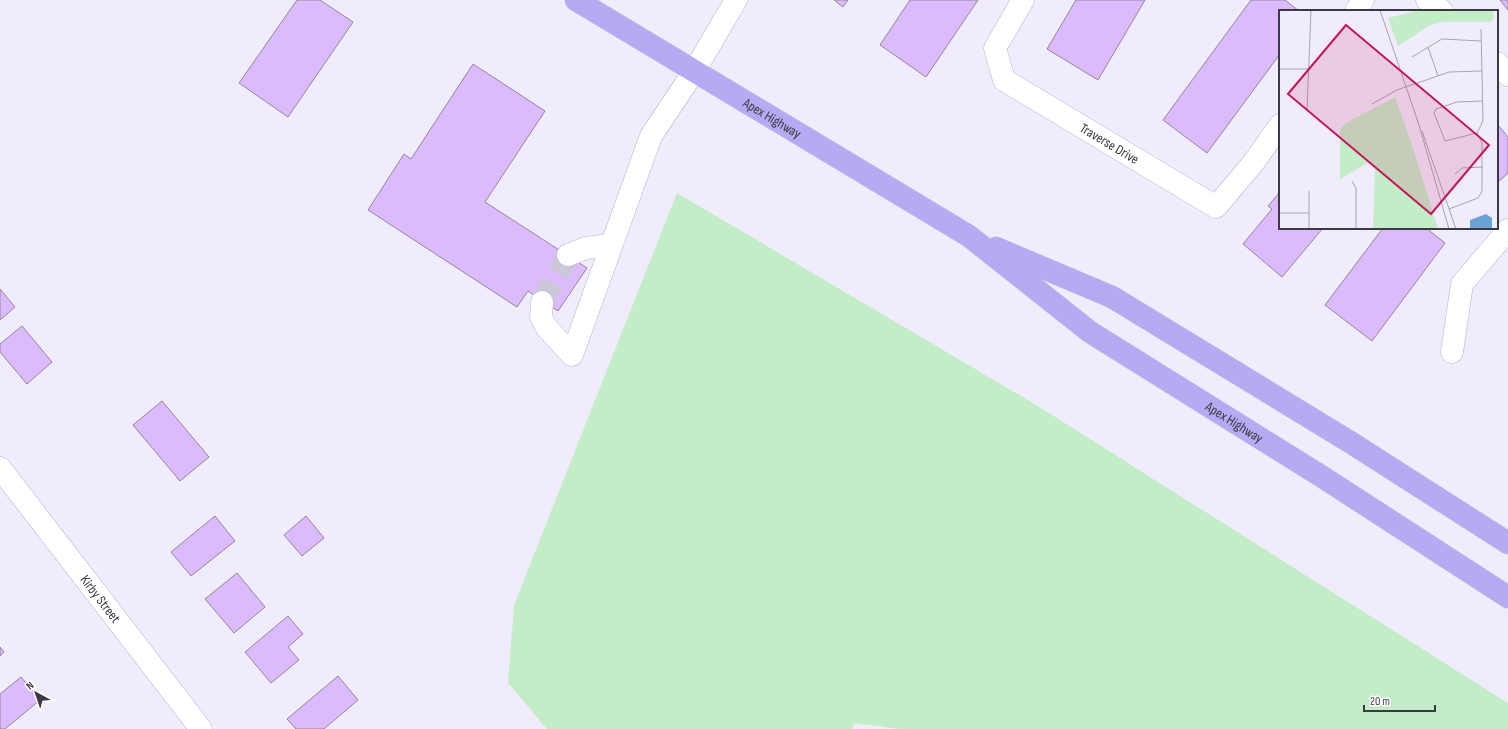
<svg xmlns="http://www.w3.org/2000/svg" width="1508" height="729" font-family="'Sofia Sans Condensed',sans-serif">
	<rect width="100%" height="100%" fill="#f0ecfc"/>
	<path fill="#c3edc7" d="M677 193 1033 403 1508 703V729H899L854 723 852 729H547L508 683 514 605Z"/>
	<path fill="#dcbbfc" stroke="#90869c" d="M297 0H320L353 22 288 117 239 83Z
		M834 0H848L843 7Z
		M910 0H978L926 77 880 45Z
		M1076 0H1145L1098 80 1047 49Z
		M1251 0H1285L1299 11H1280V54L1207 153 1163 120Z
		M1500 0H1508V10Z
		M473 64 545 111 485 202 587 268 558 311 528 291 517 307 368 210 404 154 411 159Z
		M1497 124 1508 137V173L1497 183Z
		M1280 192V228H1323L1282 277 1243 244 1272 209 1268 206Z
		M1383 228H1426L1445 243 1372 341 1325 305Z
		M0 289 15 307 0 320Z
		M22 326 52 362 27 384 0 352V344Z
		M162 401 209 457 180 481 133 425Z
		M215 516 235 541 191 576 171 552Z
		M306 516 324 538 302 556 284 535Z
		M237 573 265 607 234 633 205 599Z
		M288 616 303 634 288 647 299 660 271 683 245 652Z
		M0 647 4 652 0 656Z
		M338 676 358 700 324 729H296L287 719Z
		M21 677 40 700 5 729H0V694Z"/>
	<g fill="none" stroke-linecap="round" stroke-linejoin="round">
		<path stroke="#ccc8d7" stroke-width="22" stroke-dasharray="22 11" stroke-linecap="butt" d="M542 302 568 255"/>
		<g stroke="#b9b3cb" stroke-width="23">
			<g id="minor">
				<path id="s1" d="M1023 0 995 48 1004 80 1216 207 1254 162 1280 125"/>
				<path d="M1427 0 1442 11"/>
				<path d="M1356 11 1363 0"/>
				<path d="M1497 63 1508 75"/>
				<path d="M568 255 586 248 611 245"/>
				<path d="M542 302 541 317 547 328 572 355 651 136 695 70 736 0"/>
				<path d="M1452 352 1462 284 1508 230"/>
				<path id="s2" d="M0 468 201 729"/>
			</g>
		</g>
		<g stroke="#d0cfd2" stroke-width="23">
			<g id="major">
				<path id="s3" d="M576 0 969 236 1090 332 1321 476 1508 597"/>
				<path d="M996 248 1112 297 1350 442 1508 543"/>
			</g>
		</g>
		<use href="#minor" stroke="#fff" stroke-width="22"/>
		<use href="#major" stroke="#b7a9f2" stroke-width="22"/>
	</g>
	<g text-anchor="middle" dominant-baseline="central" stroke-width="4" stroke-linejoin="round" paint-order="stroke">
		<g font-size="14" fill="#3b3943" stroke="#fff">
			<text stroke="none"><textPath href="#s3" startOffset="229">Apex Highway</textPath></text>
			<text stroke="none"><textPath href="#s1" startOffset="212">Traverse Drive</textPath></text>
			<text stroke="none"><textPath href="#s3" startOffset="783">Apex Highway</textPath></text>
			<text stroke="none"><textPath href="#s2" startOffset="165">Kirby Street</textPath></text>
		</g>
	</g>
	<g transform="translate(1279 10)">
		<rect width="219" height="219" fill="#f0ecfc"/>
		<path d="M140 0H214L215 8 211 12H164L151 15 119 36 109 8ZM116 87 133 135 159 219H94L96 158 90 152 61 169V120L67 113Z" fill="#c3edc7"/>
		<path d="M207 204 213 208V219H191V210Z" fill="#6aa3d5"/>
		<path fill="none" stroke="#a8a4b2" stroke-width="1" d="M101 0 140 115 170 219M202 19 204 110 202 115 198 123 166 131 155 103 157 99 178 92 203 91M149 37 159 66M133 47 163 29 202 31M0 59H30M93 94 118 80 170 62 203 61M28 101 32 0M143 121 177 219M176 164 183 158 204 157M73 171 77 178V219M30 181V219M170 199 199 188 203 181V133L198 123M0 203H30"/>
		<path fill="#c2185b" fill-opacity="0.15" stroke="#c2185b" stroke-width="2" d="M67 15 210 135 152 204 9 84Z"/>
		<rect width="219" height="219" fill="none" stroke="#3b3943" stroke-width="2"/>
	</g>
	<g transform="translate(36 693) rotate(320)" stroke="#ffffff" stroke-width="3" paint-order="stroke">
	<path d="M0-3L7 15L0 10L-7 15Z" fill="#3b3943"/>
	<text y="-6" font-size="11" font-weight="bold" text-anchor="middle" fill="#3b3943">N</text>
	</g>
	<path d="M1364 705v6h71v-6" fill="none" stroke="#3b3943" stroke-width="2"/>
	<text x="1370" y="705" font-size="12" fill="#3b3943" stroke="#ffffff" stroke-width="3" paint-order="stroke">20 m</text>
</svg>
